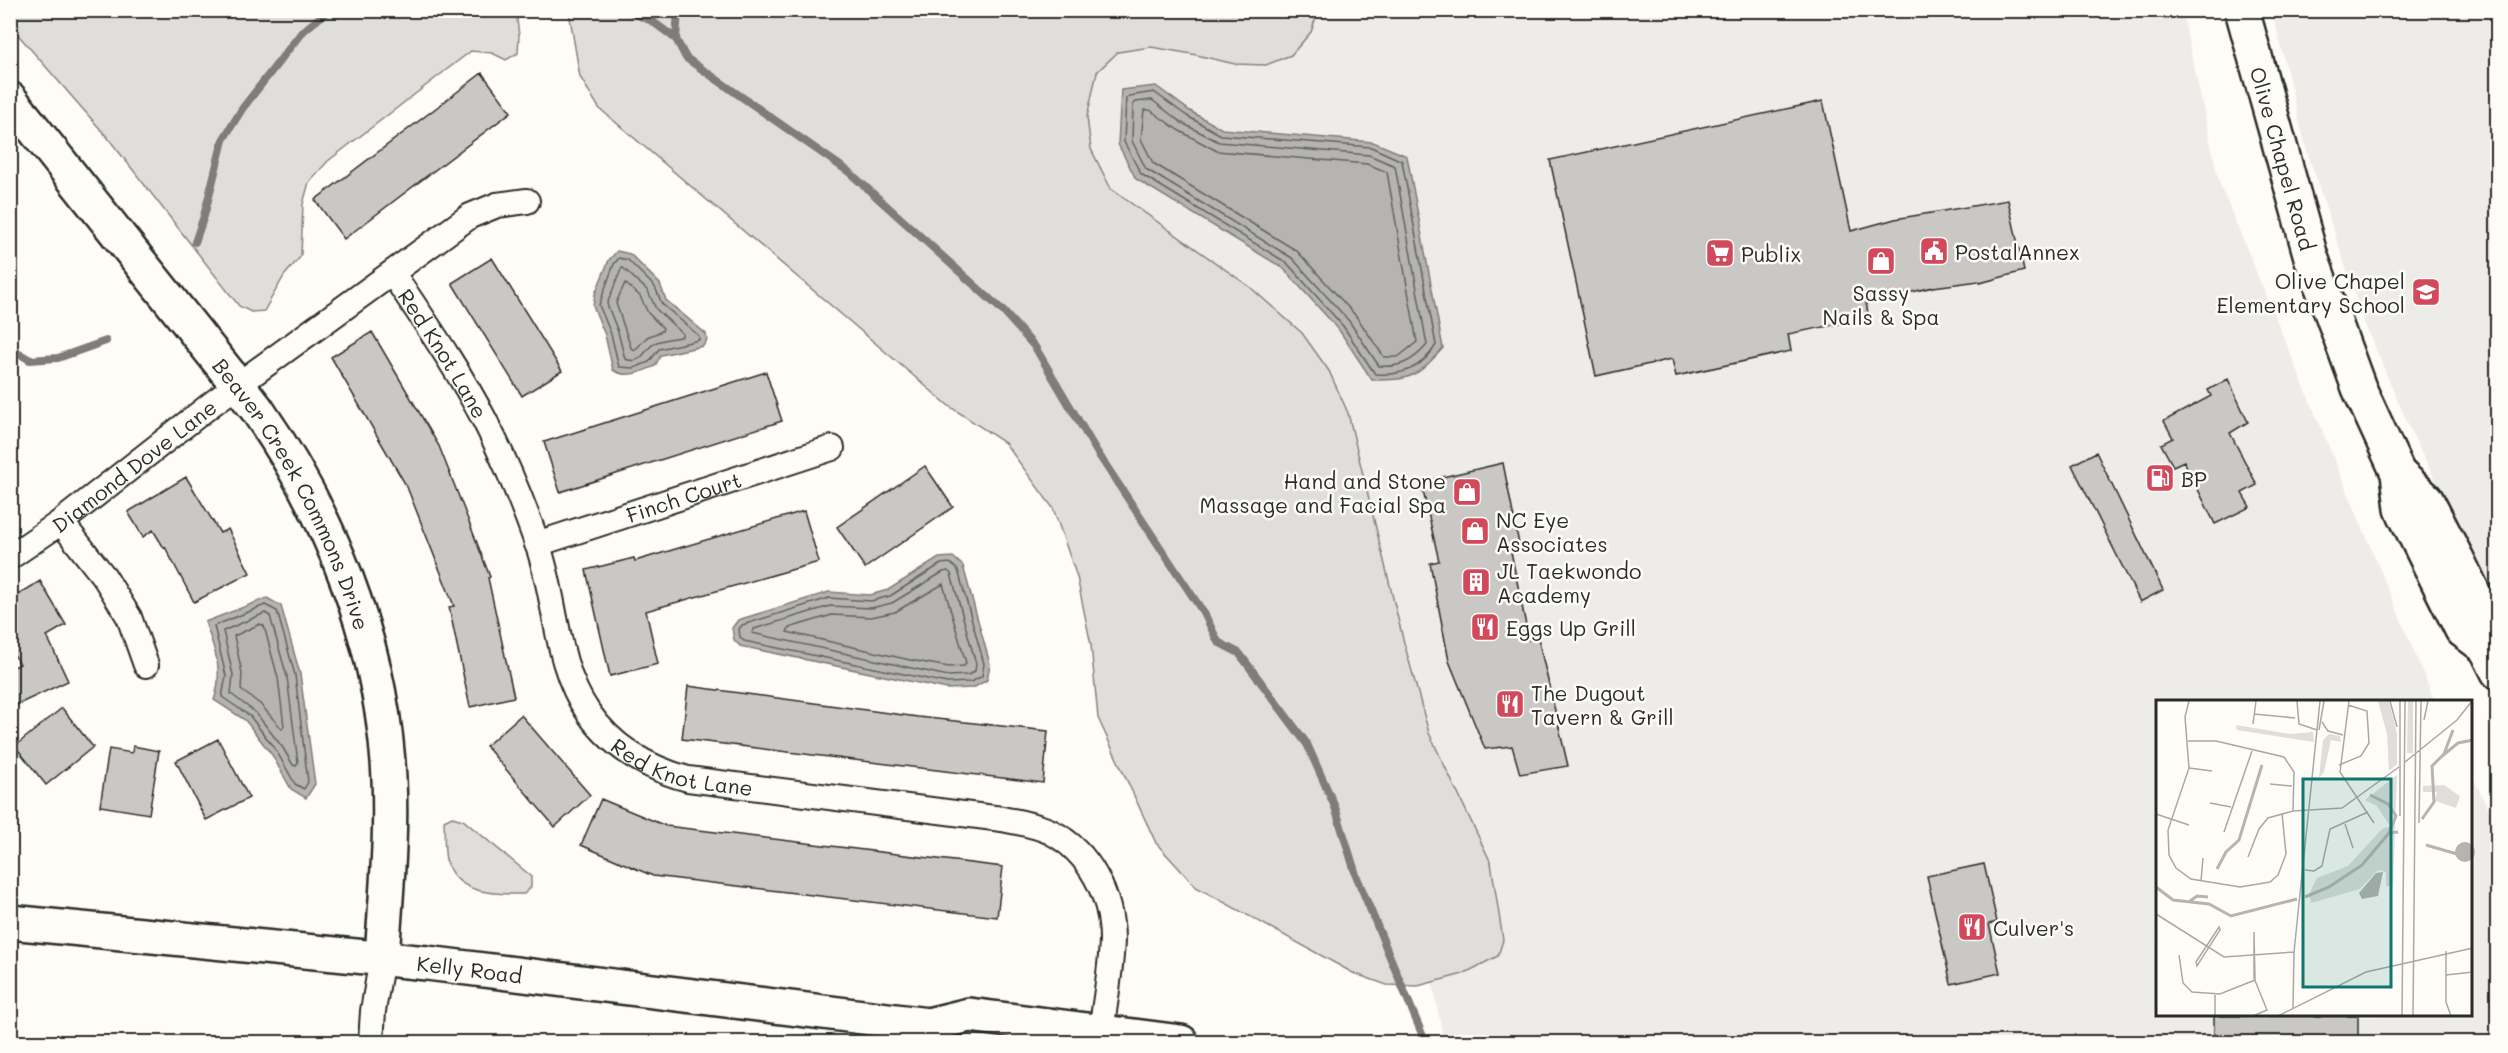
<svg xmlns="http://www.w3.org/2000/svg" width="2508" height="1053" font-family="Mali,sans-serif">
	<rect width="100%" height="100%" fill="#fdfcf7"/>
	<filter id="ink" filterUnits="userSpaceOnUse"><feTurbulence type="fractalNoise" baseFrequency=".0167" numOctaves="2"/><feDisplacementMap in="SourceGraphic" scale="12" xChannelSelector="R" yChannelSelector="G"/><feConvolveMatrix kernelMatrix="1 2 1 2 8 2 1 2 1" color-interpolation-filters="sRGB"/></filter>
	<g filter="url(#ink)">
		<path fill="#edece8" d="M1063 11H2182L2219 182 2435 702H2157V1016H2470L2471 773 2497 827V1042H1444L1432 980 1099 203Z
			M2272 11H2497V606L2411 431 2364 322 2306 148Z"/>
		<path fill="#dfdeda" stroke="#858482" stroke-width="1.5" d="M11 10H522V11L517 20 519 35 518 53 506 60 492 53 471 51 328 161 309 182 303 204 301 256 284 276 264 311 251 312 239 306 108 138 20 37 11 25Z
			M567 11H1318L1311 32 1291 55 1266 65 1235 64 1192 54 1151 47 1118 52 1097 72 1087 117 1091 149 1111 189 1250 287 1302 333 1329 371 1348 413 1403 639 1429 733 1491 863 1503 940 1498 956 1463 974 1418 986 1387 985 1353 973 1196 887 1156 843 1098 718 1091 645 1077 577 1053 508 1005 443 949 406 599 108 580 77 569 12Z
			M452 817 463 820 531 876V887L524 894C496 894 458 895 447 863 443 852 445 834 444 821Z"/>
		<path fill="#b5b4b1" stroke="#7e7d7b" stroke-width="1.5" d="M1156 86 1190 111 1222 129 1373 142 1407 156 1443 348C1416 378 1411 380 1372 380L1339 330 1283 268 1136 179 1118 144 1121 90Z
			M617 251 630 254 660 284 666 300 706 334 707 340 703 346 661 355 655 366C641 372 627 379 613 370L605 335 593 306 595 294 609 260Z
			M953 557 963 566 990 664 987 680 973 688 947 689 740 646 734 640 732 628 738 620 829 592 870 595 888 590 939 558Z
			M267 598 281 606 300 674 315 784 306 798 291 789 272 755 245 720 214 700C224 671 215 650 205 622Z"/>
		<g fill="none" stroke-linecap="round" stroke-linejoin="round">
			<path stroke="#626261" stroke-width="1.5" d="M1154 92 1187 116 1221 135 1371 147 1402 161 1436 345C1422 369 1401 376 1375 374L1343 326 1287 263 1141 174 1124 142 1126 98 1129 96Z
				M1152 100 1182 123 1219 142 1369 155 1395 166 1427 345C1413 361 1400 368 1379 366L1349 321 1292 258 1146 169 1132 141 1133 105 1136 102Z
				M1144 110H1150L1178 130 1217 151 1367 164 1387 172 1417 342 1398 357H1384L1356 316 1297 251 1153 163 1141 139Z
				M619 258 628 260 655 287 662 304 699 336V340L659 349 649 362 634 368 619 367 611 334 599 305 614 264Z
				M622 267 648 291 656 309 683 334 681 337C673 338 664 339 657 342 644 347 644 366 625 359L618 332 607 304Z
				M625 283 640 296 648 313 663 328 662 331 647 337 635 350 631 348 616 303Z
				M950 563 958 570 984 664 982 676 971 682 947 683 744 641 740 637 739 629 742 625 829 598 871 601 890 596 941 564Z
				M948 571 951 574 976 664 975 671 968 675 948 676 752 633 754 629 830 606 871 608 892 603 943 572Z
				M943 584 966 663 964 666 949 667 910 660 787 632 789 628 832 615 871 617 895 612Z
				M265 605 277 611 295 675 308 782 304 789 295 784 277 752 250 716 222 697 226 676 214 626Z
				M265 613 270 616 287 677 298 763 296 766 293 765 283 748 255 712 231 694 233 675 223 631Z
				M260 624 264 626 278 678 284 726 282 729 260 704 241 690 242 673 234 636Z"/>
			<path stroke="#7e7d7b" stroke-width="8" d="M626 10 652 21
				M654 10 652 21 676 39 686 58 849 172 1002 310 1035 347 1097 452 1205 615 1218 642 1239 653 1307 744 1335 807 1356 875 1422 1034
				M676 39 678 10
				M195 242 204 216 223 140 242 109 302 32 329 10
				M10 348 30 360 58 358 106 341"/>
		</g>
		<path fill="#c9c8c4" stroke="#2b2b2b" stroke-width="1.5" d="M482 73 511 112 344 239 315 200Z
			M1823 101 1851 231 1895 219 2008 200 2024 271 1980 283 1979 281 1933 287 1866 303 1869 318 1788 334 1791 351 1676 376 1672 359 1596 376 1550 160Z
			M492 258 562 371 522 396 452 283Z
			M372 332 439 446 467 517 490 577 488 578 514 697 470 707 449 607 454 606 407 487 331 357Z
			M766 372 782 421 560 492 544 442Z
			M2228 379 2248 422 2230 433 2257 485 2242 493 2250 507 2215 524 2184 461 2173 466 2161 444 2173 438 2164 421 2211 396 2208 390Z
			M2096 452 2163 590 2140 602 2072 465Z
			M1503 463 1519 544 1510 547 1529 640 1538 638 1568 766 1520 774 1512 746 1485 749 1449 661 1430 563 1439 561 1421 482Z
			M925 466 953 507 865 568 837 527Z
			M186 477 220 533 228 529 250 573 194 602 165 547 164 548 153 530 143 537 128 512Z
			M804 511 819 562 646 611 658 664 610 676 586 570 634 558 635 561Z
			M40 581 66 625 47 636 68 681 10 708V669L20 664 10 649V600Z
			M688 686 918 717 1048 731 1043 783 682 739Z
			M62 708 93 747 46 785 15 746Z
			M521 715 590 795 555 827 486 746Z
			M218 739 249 798 206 820 176 761Z
			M133 746 159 751 149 814 100 806 109 749 132 753Z
			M601 799 666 826 1003 867 997 917 653 876 581 845Z
			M1984 864 1997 922 1989 924 2000 973 1951 984 1927 876Z
			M2214 1016H2358V1042H2214Z"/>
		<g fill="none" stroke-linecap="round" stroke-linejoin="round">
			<g stroke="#2b2b2b" stroke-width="28">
				<g id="street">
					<path id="s1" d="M393 274C425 322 458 369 485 421 505 460 522 501 537 543 557 597 554 663 588 712 612 747 647 768 688 779L1002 819C1018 822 1036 825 1051 832 1090 852 1112 897 1112 940 1111 970 1105 1002 1101 1032"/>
					<path d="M61 522 105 578 129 617 146 665"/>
					<path id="s2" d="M537 544 832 448"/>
					<path id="s3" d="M10 557 61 522 213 403 470 216 497 205 527 201"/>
					<path d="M371 1042 373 1011 382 958"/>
				</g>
			</g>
			<g stroke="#2b2b2b" stroke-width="38">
				<g id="secondary">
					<path id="s4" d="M2242 10 2311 257 2359 388 2398 473 2402 509 2462 630 2486 648"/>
					<path id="s5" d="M10 99 256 408C329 513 378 634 388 762 393 828 386 893 382 958"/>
					<path d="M2398 473 2426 499 2457 559 2486 619V648L2498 672"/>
					<path id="s6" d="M10 922 427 963 928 1025 969 1015 1181 1042"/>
				</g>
			</g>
			<use href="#street" stroke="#fdfcf7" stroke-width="24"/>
			<use href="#secondary" stroke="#fdfcf7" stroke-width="33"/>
		</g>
	</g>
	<defs>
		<g id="civic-square" transform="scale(1.5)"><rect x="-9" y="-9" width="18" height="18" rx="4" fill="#d1495b" stroke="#fdfcf7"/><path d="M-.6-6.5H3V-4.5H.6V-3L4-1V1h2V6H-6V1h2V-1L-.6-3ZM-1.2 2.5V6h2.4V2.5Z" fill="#fff"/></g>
		<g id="supermarket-square" transform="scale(1.5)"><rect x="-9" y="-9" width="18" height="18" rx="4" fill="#d1495b" stroke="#fdfcf7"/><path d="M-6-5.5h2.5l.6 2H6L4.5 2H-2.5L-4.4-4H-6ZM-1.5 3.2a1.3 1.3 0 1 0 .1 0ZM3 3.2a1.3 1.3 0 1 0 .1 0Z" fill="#fff"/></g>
		<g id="shop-square" transform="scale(1.5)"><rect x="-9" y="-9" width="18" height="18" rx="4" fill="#d1495b" stroke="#fdfcf7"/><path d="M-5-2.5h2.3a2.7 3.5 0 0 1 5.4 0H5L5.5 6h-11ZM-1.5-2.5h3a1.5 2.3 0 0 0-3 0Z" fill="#fff"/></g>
		<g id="school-square" transform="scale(1.5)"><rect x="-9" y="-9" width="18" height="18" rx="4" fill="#d1495b" stroke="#fdfcf7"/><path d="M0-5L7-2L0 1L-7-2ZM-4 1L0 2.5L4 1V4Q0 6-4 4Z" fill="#fff"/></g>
		<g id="fuel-square" transform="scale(1.5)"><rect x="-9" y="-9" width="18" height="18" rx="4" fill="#d1495b" stroke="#fdfcf7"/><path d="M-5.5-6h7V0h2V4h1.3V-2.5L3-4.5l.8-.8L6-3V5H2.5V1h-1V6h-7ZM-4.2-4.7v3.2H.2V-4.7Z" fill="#fff"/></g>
		<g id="building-square" transform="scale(1.5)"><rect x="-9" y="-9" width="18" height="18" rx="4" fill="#d1495b" stroke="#fdfcf7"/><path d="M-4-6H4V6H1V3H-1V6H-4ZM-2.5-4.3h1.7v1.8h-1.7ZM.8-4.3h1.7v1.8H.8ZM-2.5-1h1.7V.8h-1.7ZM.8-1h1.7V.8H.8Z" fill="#fff"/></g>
		<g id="restaurant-square" transform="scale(1.5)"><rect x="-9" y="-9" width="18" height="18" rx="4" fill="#d1495b" stroke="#fdfcf7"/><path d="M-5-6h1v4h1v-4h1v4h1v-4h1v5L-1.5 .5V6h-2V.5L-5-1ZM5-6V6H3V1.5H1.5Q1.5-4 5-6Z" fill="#fff"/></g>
	</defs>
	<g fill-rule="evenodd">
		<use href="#civic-square" x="1934" y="251"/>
		<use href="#supermarket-square" x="1720" y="253"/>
		<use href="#shop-square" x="1881" y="261"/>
		<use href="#school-square" x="2426" y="292"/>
		<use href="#fuel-square" x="2160" y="478"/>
		<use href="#shop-square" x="1467" y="492"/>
		<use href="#shop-square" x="1475" y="531"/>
		<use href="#building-square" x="1476" y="582"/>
		<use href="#restaurant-square" x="1485" y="627"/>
		<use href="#restaurant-square" x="1510" y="704"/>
		<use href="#restaurant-square" x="1972" y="927"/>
	</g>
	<g text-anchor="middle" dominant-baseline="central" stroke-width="5" stroke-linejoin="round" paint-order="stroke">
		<g font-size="21" fill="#2b2b2b" stroke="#fdfcf7">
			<text stroke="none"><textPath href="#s4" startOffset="154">Olive Chapel Road</textPath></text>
			<text stroke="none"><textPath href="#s1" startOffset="94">Red Knot Lane</textPath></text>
			<text stroke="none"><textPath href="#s3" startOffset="154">Diamond Dove Lane</textPath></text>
			<text stroke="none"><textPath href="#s5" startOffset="488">Beaver Creek Commons Drive</textPath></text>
			<text stroke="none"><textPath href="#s2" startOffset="154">Finch Court</textPath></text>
			<text stroke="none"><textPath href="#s1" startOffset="598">Red Knot Lane</textPath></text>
			<text stroke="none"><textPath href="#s6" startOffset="462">Kelly Road</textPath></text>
		</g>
		<g font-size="21" fill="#2b2b2b" stroke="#fdfcf7" text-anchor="start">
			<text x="1955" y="251">PostalAnnex</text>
			<text x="1741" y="253">Publix</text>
			<text x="2405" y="280" text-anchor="end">Olive Chapel<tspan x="2405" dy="24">Elementary School</tspan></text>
			<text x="1881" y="292" text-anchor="middle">Sassy<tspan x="1881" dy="24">Nails &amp; Spa</tspan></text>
			<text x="2181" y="478">BP</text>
			<text x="1446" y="480" text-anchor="end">Hand and Stone<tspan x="1446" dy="24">Massage and Facial Spa</tspan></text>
			<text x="1496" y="519">NC Eye<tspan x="1496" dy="24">Associates</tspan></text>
			<text x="1497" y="570">JL Taekwondo<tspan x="1497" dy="24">Academy</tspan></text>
			<text x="1506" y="627">Eggs Up Grill</text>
			<text x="1531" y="692">The Dugout<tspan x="1531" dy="24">Tavern &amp; Grill</tspan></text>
			<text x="1993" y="927">Culver's</text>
		</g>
	</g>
	<g transform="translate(2156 700)">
		<rect width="316" height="316" fill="#fdfcf7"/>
		<path d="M222 1H233L241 34V64L233 71 231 34ZM252 1H257V53H251ZM80 25 134 34 157 32 158 42 81 30ZM173 34 184 36 185 42 175 40 168 72 163 78 167 40ZM241 75 237 187 230 186V172L222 170 204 189 155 203 153 194 161 178 192 166 226 129 234 126 221 106 209 100ZM288 85 304 96 300 108 279 101 281 92H267V86Z" fill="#dfdeda"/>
		<path d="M299 152a10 10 0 1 1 20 0a10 10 0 1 1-20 0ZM227 172 222 196 206 199 203 193 220 173Z" fill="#b5b4b1"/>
		<path fill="none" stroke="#b5b4b1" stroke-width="3" d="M285 57 302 43 317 40M214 95 232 104 240 116 233 133M266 119 278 102 276 66 288 54 297 30M270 145 301 154M61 169 70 152 83 140 106 65M0 187 17 200 53 204 75 216 141 199M149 197 173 187 206 165 233 133 242 132M34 201 41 196 52 197"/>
		<path fill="none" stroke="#a9a8a5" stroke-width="1.5" d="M33 1 29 17 33 68 12 130 13 155 20 168 35 179 84 187 114 182 122 175 130 154 126 113M141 1 143 24 161 30M193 1 184 72 218 123M234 1 241 27M98 14 139 18M268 20 272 1M166 22 172 31 187 35M97 24 100 1M163 30 168 1M32 41H60L128 57 138 72 137 111M249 62 301 20 316 1M183 65 205 56 213 43 211 11 192 5M33 68 56 71M114 84 136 86M54 103 75 107M0 114 33 125M244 116V1M263 123 265 1M189 124 197 148M68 132 96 51M92 157 103 129 112 118 137 111 186 108 243 67M149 170 158 171 166 166 174 129 212 112M45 181 47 158M0 214 68 257 138 252M63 227 64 230 41 266 40 262ZM290 251V302L295 316M23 255 27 283 36 292 64 294 99 280M290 275 317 272M59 295V316M137 308 138 252 164 1M97 316 111 310 98 278V232L99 280M122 316 210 272 317 248M246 316 249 1M257 316 260 1"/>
		<path fill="#0f766e" fill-opacity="0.15" stroke="#0f766e" stroke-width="3" d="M147 79H235V287H147Z"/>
		<rect width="316" height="316" fill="none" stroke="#2b2b2b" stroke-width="3"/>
	</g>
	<rect width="2508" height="1053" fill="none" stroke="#fdfcf7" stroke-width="36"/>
	<rect x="18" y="18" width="2472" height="1017" fill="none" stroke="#2b2b2b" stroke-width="2" filter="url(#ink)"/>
</svg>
